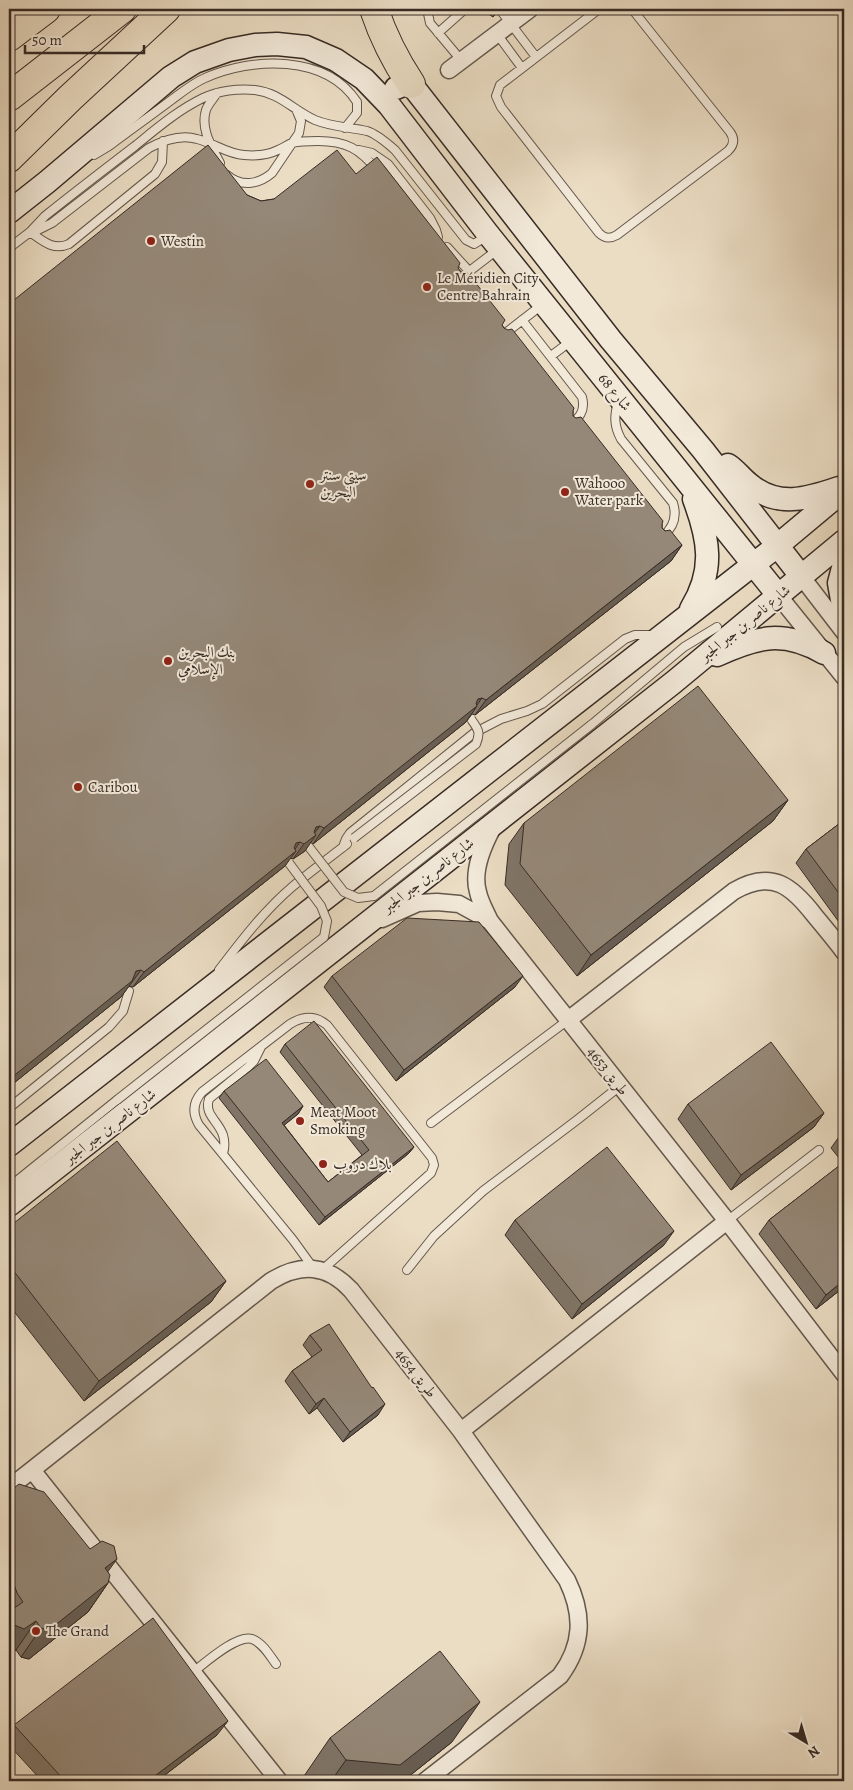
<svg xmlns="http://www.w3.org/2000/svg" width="853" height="1790" font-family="Alegreya,Amiri,serif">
	<rect width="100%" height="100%" fill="#ebddc4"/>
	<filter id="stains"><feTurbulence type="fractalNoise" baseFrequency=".004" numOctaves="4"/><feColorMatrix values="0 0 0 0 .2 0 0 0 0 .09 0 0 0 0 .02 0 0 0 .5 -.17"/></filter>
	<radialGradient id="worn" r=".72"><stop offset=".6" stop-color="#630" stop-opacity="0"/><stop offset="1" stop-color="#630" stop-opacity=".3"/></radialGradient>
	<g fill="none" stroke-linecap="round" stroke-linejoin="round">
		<g stroke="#64584d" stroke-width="10">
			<path id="lane" d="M427 9 430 23 461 60
				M599 9 500 85 496 96 501 107 599 233C605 239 610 239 617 235L728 151C734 145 735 139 730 132L632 9
				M501 11 536 57
				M438 33 465 9
				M497 34 522 68
				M217 93C214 98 208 104 206 110 200 129 212 147 220 163
				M359 150 372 153 388 164 430 218 436 230 438 237
				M94 155 109 146C129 131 150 116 170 101 181 93 193 83 205 78 252 57 326 54 357 102V113L345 128
				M227 175C241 187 258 185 272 173L299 133 301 121 296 109
				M30 232 38 230 52 223 149 148C164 140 181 134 197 139 214 143 227 154 244 155 255 156 268 155 278 150 283 148 287 145 292 143 300 141 310 141 318 141 346 141 360 149 377 170
				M30 232C43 241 53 251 69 244L155 174 162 162 163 141
				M447 247 469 271
				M9 248 30 232 45 216C75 192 105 169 135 146 156 129 178 110 203 98 218 91 238 88 255 90 280 93 293 110 315 120 332 127 350 127 367 131 377 134 387 143 395 150L466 240 474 244 487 236
				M467 273 497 250
				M522 320 582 397C585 408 582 416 572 423
				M503 335 543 304
				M551 356 571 341
				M618 402C614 416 614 426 621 439L673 503C677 516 674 527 663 536
				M591 725 684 647 717 627
				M343 847 346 839 350 833 474 733 501 719 527 711 542 704 625 639 635 635H654
				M219 970C241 941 264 911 292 887 310 872 329 858 347 844
				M9 1108 109 1027 123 1011 129 991
				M431 1123 568 1020
				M223 1154C231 1124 202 1120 209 1099L248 1067 254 1061 261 1047
				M9 1187 117 1100
				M727 1221 819 1150
				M314 1269 293 1240 199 1125C192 1113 193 1102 202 1092L290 1024C303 1016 315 1015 327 1025L432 1158 434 1165 431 1173 321 1271
				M407 1270 434 1236 483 1191 577 1120 620 1086
				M193 1672C205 1663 237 1634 252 1639 263 1643 270 1656 276 1664"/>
		</g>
		<g stroke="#64584d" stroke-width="19">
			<path id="street" d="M449 70 530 9
				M801 576 844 632
				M778 595 844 677
				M492 829C483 846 472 872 478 892 480 902 486 912 490 921L727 1221 844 1374
				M382 919 418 903 437 902 459 904 490 921
				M568 1020 734 891C772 869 792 886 815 916 825 928 835 940 844 952
				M461 1431 727 1221
				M32 1470 279 1781
				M9 1488 271 1281C300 1263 327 1264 351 1290L461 1431 567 1580C584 1615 583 1645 560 1676L425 1781"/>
		</g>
		<g stroke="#372b25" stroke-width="25">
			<path id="secondary" d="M396 88 403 85 411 84 611 340 703 450 801 576
				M9 212 47 182 171 77 195 62 229 50 255 45 277 44 306 47 336 60 364 79 389 105 488 234 778 595
				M728 465C736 470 741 478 749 484 777 508 807 499 839 488
				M844 564 839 583 844 611
				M691 609C715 570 709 539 694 499
				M717 655C758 636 784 630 824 653
				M9 1145 777 546 844 490
				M9 1205 674 682 844 541"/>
		</g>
		<g stroke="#372b25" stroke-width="30">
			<path id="highway" d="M374 9C383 36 395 60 411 84
				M9 37 46 9
				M9 97 122 9
				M9 158 70 98 166 9"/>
		</g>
		<use href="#lane" stroke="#f2e9d9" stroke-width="8"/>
		<use href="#street" stroke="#f2e9d9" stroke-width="16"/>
		<use href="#secondary" stroke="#f2e9d9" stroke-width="22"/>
		<use href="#highway" stroke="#ebddc4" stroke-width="28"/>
		<g stroke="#64584d" stroke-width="10" stroke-linecap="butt">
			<path id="lane-bridge" d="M354 838 476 744C481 732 478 729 471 719
				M309 847 344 892 358 898 374 896 591 725
				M117 1100 324 937 327 921 321 906 289 863"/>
		</g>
		<use href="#lane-bridge" stroke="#f2e9d9" stroke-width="8"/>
	</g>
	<path fill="#807567" stroke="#372b25" d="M481 9H500L496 14 493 17Z
		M356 174 458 268 460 271 502 325 504 328 573 411V416L662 524V528L682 545 671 561 475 715 472 714 466 722 313 844 310 842 305 851 293 859 290 858 285 866 133 987 129 986 121 997 9 1087V304L247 195 261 201 274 199Z
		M788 800 773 821 577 976 505 885 509 844 524 823Z
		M844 820V929L796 863 806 849Z
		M332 976 515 987 396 1081 324 987Z
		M285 1044 414 1147 408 1154 319 1225 219 1098 224 1091 303 1106 298 1114 284 1125 328 1182 362 1155 280 1052Z
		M688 1104 824 1113 814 1127 731 1190 678 1119Z
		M844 1131V1287L816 1309 759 1234 769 1220 843 1163 831 1148 841 1134Z
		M515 1220 664 1245 572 1319 505 1235Z
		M9 1227 226 1281 211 1302 84 1401 9 1305Z
		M310 1335 378 1415 343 1442 317 1408 309 1414 285 1381 292 1371 312 1357 303 1345Z
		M9 1492 90 1549 108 1572V1583L88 1612 29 1659 21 1657 16 1650 9 1655Z
		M14 1725 217 1735 157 1781H42L9 1745V1732Z
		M330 1738 452 1742 403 1781H304L302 1779Z"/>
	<path fill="#685f54" stroke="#372b25" d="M682 545 671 561 475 715 486 700Z
		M482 698 474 709 477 706 466 722 313 844 324 828 478 699Z
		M788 800 773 821 577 976 591 955Z
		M320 826 310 839 316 835 305 851 293 859 316 827Z
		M300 842 291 855 296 851 285 866 133 987 144 972 296 843Z
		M141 970 121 997 9 1087V1081L11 1078 136 971Z
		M523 976 515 987 396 1081 404 1070Z
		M303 1106 298 1114 277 1131 282 1123Z
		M824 1113 814 1127 731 1190 741 1175Z
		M414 1147 408 1154 319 1225 325 1217Z
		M674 1231 664 1245 572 1319 582 1304Z
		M844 1280V1287L816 1309 826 1295Z
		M226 1281 211 1302 84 1401 99 1381Z
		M324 1398 317 1408 309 1414 316 1404Z
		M385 1404 378 1415 343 1442 350 1432Z
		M117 1559 96 1588 105 1568Z
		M108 1583 88 1612 29 1659 21 1657 41 1628Z
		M36 1621 16 1650 9 1655V1629L12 1624Z
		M480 1702 452 1742 403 1781H331L346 1760Z
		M228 1721 217 1735 157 1781H148Z"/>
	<path fill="#958878" stroke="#372b25" d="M208 145 247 195 261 201 274 199 337 150 356 174 377 157 460 263 458 268 460 271 464 273 467 272 505 320 502 325 504 328 508 330 512 329 574 408 573 411V416L576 418 581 417 663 521 662 524V528L665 531 670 530 682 545 486 700 482 698 478 699 476 703 477 706 324 828 320 826 316 827 314 832 316 835 304 844 300 842 296 843 294 848 296 851 144 972 141 970 136 971 132 981 11 1078 9 1076V304Z
		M698 686 788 800 591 955 520 864 524 823Z
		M844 820V900L806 849Z
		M407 918 479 922 523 976 404 1070 332 976Z
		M314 1021 414 1147 325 1217 224 1091 266 1059 303 1106 282 1123 328 1182 369 1150 285 1044Z
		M771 1042 824 1113 741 1175 688 1104Z
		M844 1131V1137L841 1134Z
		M117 1141 226 1281 99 1381 9 1265V1227Z
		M607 1147 674 1231 582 1304 515 1220Z
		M844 1162V1280L826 1295 769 1220Z
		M329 1324 372 1388 373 1387 385 1404 350 1432 324 1398 316 1404 292 1371 322 1350 310 1335Z
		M19 1484 44 1492 90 1549 102 1541 114 1546 117 1559 105 1568 110 1575 108 1583 49 1630 41 1628 36 1621 24 1629 12 1624 10 1611 23 1602 17 1593 11 1576 9 1578V1492Z
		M153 1618 228 1721 148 1781H65L14 1725Z
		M440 1651 480 1702 400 1765 346 1760 330 1738Z"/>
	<g fill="#8f2418" stroke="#f2e9d9" stroke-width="2">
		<circle cx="151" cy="241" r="5"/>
		<circle cx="427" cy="287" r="5"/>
		<circle cx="310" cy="484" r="5"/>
		<circle cx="565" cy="492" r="5"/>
		<circle cx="168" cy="661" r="5"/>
		<circle cx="78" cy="787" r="5"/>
		<circle cx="300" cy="1121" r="5"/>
		<circle cx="323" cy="1164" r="5"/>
		<circle cx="36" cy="1631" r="5"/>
	</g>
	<g text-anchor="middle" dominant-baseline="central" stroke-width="4" stroke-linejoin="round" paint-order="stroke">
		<g font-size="15" fill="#372b25" stroke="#f2e9d9" text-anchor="start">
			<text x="161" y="241">Westin</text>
			<text x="437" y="278">Le Méridien City<tspan x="437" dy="17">Centre Bahrain</tspan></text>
			<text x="320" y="475">سيتي سنتر<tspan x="320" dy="17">البحرين</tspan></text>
			<text x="575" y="483">Wahooo<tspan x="575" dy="17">Water park</tspan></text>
			<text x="178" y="652">بنك البحرين<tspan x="178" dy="17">الإسلامي</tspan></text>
			<text x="88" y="787">Caribou</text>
			<text x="310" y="1112">Meat Moot<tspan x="310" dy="17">Smoking</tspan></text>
			<text x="333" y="1164">بلاك دروب</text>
			<text x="46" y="1631">The Grand</text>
		</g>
		<g font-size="15" fill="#372b25" stroke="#f2e9d9">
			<text transform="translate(615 392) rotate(51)">شارع 68</text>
			<text transform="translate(745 623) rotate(-39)">شارع ناصر بن جبر الجبر</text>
			<text transform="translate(428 875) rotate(-38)">شارع ناصر بن جبر الجبر</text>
			<text transform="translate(608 1071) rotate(52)">طريق 4653</text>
			<text transform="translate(110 1126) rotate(-38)">شارع ناصر بن جبر الجبر</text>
			<text transform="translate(416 1373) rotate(52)">طريق 4654</text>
		</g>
	</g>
	<rect width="853" height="1790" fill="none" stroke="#ebddc4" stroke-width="30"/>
	<rect x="10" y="10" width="833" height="1770" fill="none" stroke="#372b25" stroke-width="2.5"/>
	<rect x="15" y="15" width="823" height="1760" fill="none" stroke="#372b25"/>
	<g transform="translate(806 1742) rotate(142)" stroke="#f2e9d9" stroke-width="4" paint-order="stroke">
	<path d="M0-4L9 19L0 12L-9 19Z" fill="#372b25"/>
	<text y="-8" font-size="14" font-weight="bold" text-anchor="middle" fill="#372b25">N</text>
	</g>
	<path d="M25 45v8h119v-8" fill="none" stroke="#372b25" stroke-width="2.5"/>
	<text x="32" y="45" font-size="15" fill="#372b25" stroke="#f2e9d9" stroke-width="4" paint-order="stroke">50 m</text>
	<rect width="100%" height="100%" filter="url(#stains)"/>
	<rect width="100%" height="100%" fill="url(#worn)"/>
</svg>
